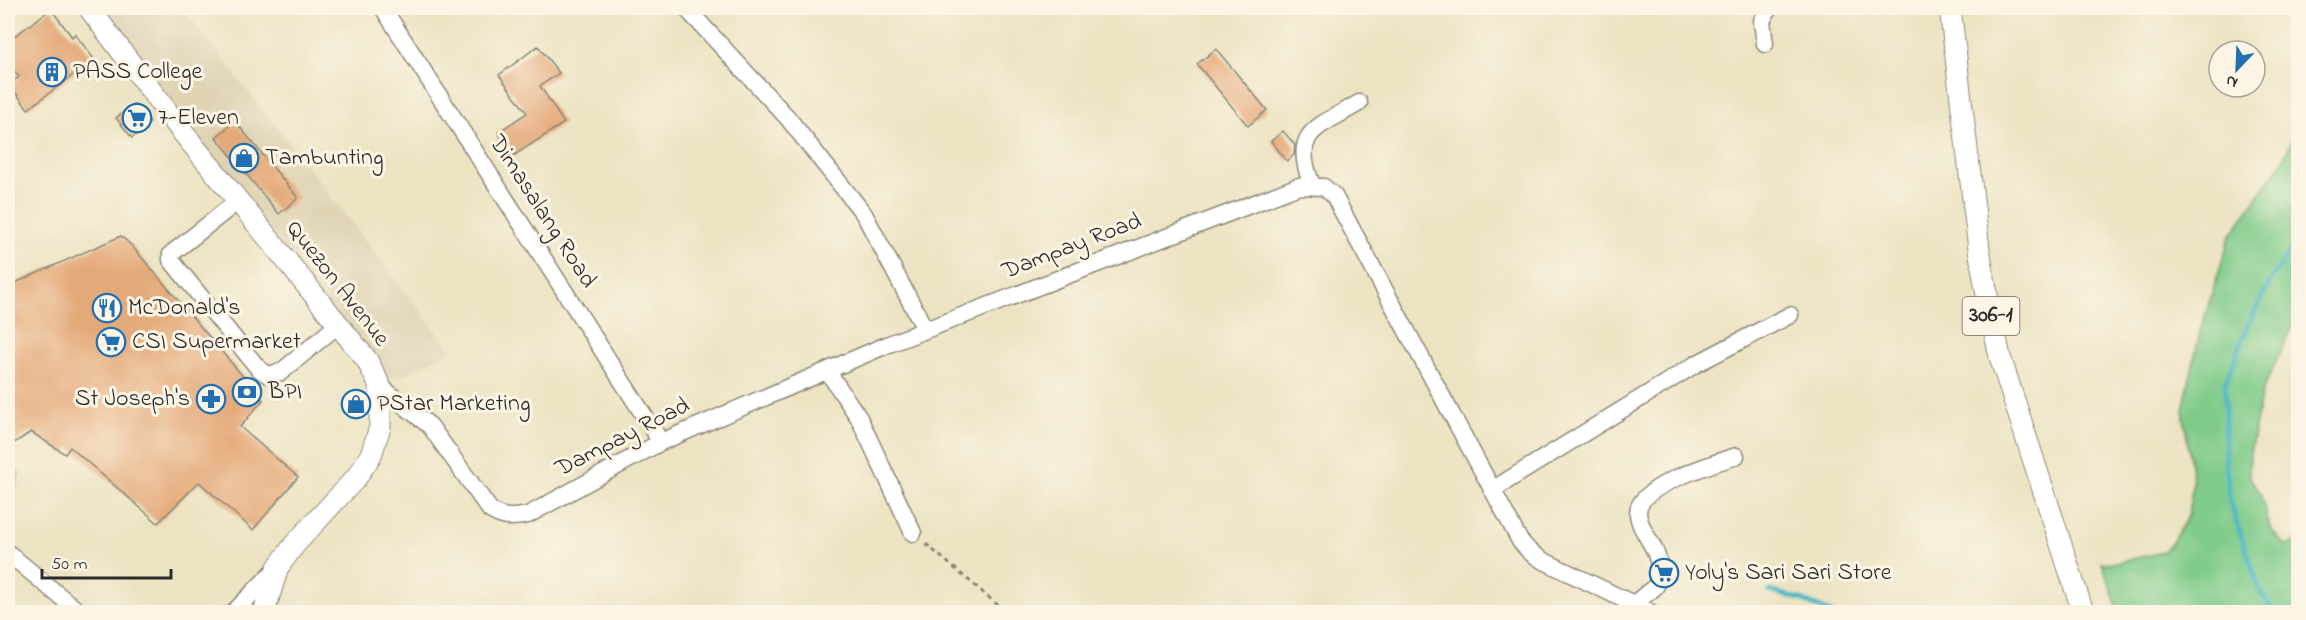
<svg xmlns="http://www.w3.org/2000/svg" width="2306" height="620" font-family="'Indie Flower',sans-serif">
	<rect width="100%" height="100%" fill="#fcf5e5"/>
	<filter id="ink" filterUnits="userSpaceOnUse"><feTurbulence type="fractalNoise" baseFrequency=".0167" numOctaves="2"/><feDisplacementMap in="SourceGraphic" scale="12" xChannelSelector="R" yChannelSelector="G"/><feConvolveMatrix kernelMatrix="1 2 1 2 8 2 1 2 1" color-interpolation-filters="sRGB"/></filter>
	<filter id="wash" filterUnits="userSpaceOnUse"><feTurbulence type="fractalNoise" baseFrequency=".008" numOctaves="4" result="noise"/><feDisplacementMap in="SourceGraphic" scale="24" xChannelSelector="R" yChannelSelector="G"/><feGaussianBlur stdDeviation="1.35" result="paint"/><feColorMatrix in="noise" values="0 0 0 0 0 0 0 0 0 0 0 0 0 0 0 0 0 1.4 0 .05"/><feComposite in="paint" operator="in"/></filter>
	<g filter="url(#wash)">
		<rect width="100%" height="100%" fill="#ece3c2"/>
		<path fill="#dfd3b4" d="M89 8H183L452 351 380 386Z"/>
		<path fill="#7fcb89" stroke="#557b5a" stroke-width="1.5" d="M2298 127V316L2262 391 2250 453 2249 476 2260 492 2271 531 2287 546 2298 541V612H2119L2102 563 2119 562 2163 552 2171 544 2188 516 2193 481 2183 410 2200 332 2230 236 2281 164Z"/>
		<g fill="none" stroke-linecap="round" stroke-linejoin="round">
			<path stroke="#4ab6c5" stroke-width="5" d="M8 509 17 474
				M1770 591 1799 599 1830 612
				M2274 612 2260 591 2230 503 2225 455V385L2246 330 2272 278 2298 238"/>
		</g>
		<g id="blocks">
			<path fill="#e4a978" d="M51 9 72 37 75 34 94 59 28 109 9 84 19 77 8 63V41Z
				M538 46 559 73 540 86 564 123 513 156 498 132 527 113 499 75Z
				M1216 49 1267 110 1248 126 1197 64Z
				M134 104 150 123 132 138 116 118Z
				M235 121 298 198 279 214 216 137Z
				M1283 131 1295 145 1294 155 1287 161 1271 141Z
				M121 236 132 246 263 400 240 427 298 477 253 530 199 482 158 523 70 447 65 454 31 432 8 447V286Z"/>
		</g>
	</g>
	<g filter="url(#ink)">
		<use href="#blocks" fill-opacity="0" stroke="#8c8776" stroke-width="1.5"/>
		<g fill="none" stroke-linecap="round" stroke-linejoin="round">
			<g stroke="#8c8776" stroke-width="19">
				<path id="minor" d="M383 8 661 442
					M686 8 787 117 864 214 925 329
					M1765 44 1762 21 1769 8
					M1312 185C1290 130 1318 128 1359 103
					M238 201 171 254V260L258 368 268 375 281 372 339 324
					M828 372 859 418 913 533
					M380 386 430 426 490 510C503 519 512 518 528 515L661 442 889 344 1299 186 1324 187 1334 196 1520 541 1530 552 1542 560 1650 612
					M1492 490 1696 364 1790 315
					M8 553 79 612
					M1634 604 1655 587 1661 577C1660 570 1659 561 1656 554 1651 540 1638 527 1638 512 1638 486 1715 463 1736 456
					M234 612 277 568"/>
			</g>
			<g stroke="#8c8776" stroke-width="23">
				<path id="major" d="M89 8 180 129 367 360 380 386V427L371 455 356 478 295 544 278 567 264 612
					M1950 8 1979 249 1988 301 2000 357 2083 612"/>
			</g>
			<path stroke="#8c8776" stroke-width="3" stroke-dasharray="4.5 4.5" stroke-linecap="butt" d="M926 544 1006 612"/>
			<use href="#minor" stroke="#fff" stroke-width="16"/>
			<use href="#major" stroke="#fff" stroke-width="21"/>
		</g>
	</g>
	<defs>
		<g id="building-ring" transform="scale(1.5)"><circle r="9.5" fill="#fcf5e5" stroke="#1f6fb2" stroke-width="1.5"/><path d="M-4-6H4V6H1V3H-1V6H-4ZM-2.5-4.3h1.7v1.8h-1.7ZM.8-4.3h1.7v1.8H.8ZM-2.5-1h1.7V.8h-1.7ZM.8-1h1.7V.8H.8Z" fill="#1f6fb2"/></g>
		<g id="supermarket-ring" transform="scale(1.5)"><circle r="9.5" fill="#fcf5e5" stroke="#1f6fb2" stroke-width="1.5"/><path d="M-6-5.5h2.5l.6 2H6L4.5 2H-2.5L-4.4-4H-6ZM-1.5 3.2a1.3 1.3 0 1 0 .1 0ZM3 3.2a1.3 1.3 0 1 0 .1 0Z" fill="#1f6fb2"/></g>
		<g id="shop-ring" transform="scale(1.5)"><circle r="9.5" fill="#fcf5e5" stroke="#1f6fb2" stroke-width="1.5"/><path d="M-5-2.5h2.3a2.7 3.5 0 0 1 5.4 0H5L5.5 6h-11ZM-1.5-2.5h3a1.5 2.3 0 0 0-3 0Z" fill="#1f6fb2"/></g>
		<g id="restaurant-ring" transform="scale(1.5)"><circle r="9.5" fill="#fcf5e5" stroke="#1f6fb2" stroke-width="1.5"/><path d="M-5-6h1v4h1v-4h1v4h1v-4h1v5L-1.5 .5V6h-2V.5L-5-1ZM5-6V6H3V1.5H1.5Q1.5-4 5-6Z" fill="#1f6fb2"/></g>
		<g id="bank-ring" transform="scale(1.5)"><circle r="9.5" fill="#fcf5e5" stroke="#1f6fb2" stroke-width="1.5"/><path d="M-6-4H6V4H-6ZM0-2.3a2.3 2.3 0 1 0 0 4.6a2.3 2.3 0 1 0 0-4.6Z" fill="#1f6fb2"/></g>
		<g id="pharmacy-ring" transform="scale(1.5)"><circle r="9.5" fill="#fcf5e5" stroke="#1f6fb2" stroke-width="1.5"/><path d="M-2-6h4v4h4v4h-4v4h-4v-4h-4v-4h4Z" fill="#1f6fb2"/></g>
	</defs>
	<g fill-rule="evenodd">
		<use href="#building-ring" x="52" y="72"/>
		<use href="#supermarket-ring" x="137" y="118"/>
		<use href="#shop-ring" x="244" y="158"/>
		<use href="#restaurant-ring" x="107" y="308"/>
		<use href="#supermarket-ring" x="111" y="342"/>
		<use href="#bank-ring" x="247" y="392"/>
		<use href="#pharmacy-ring" x="211" y="399"/>
		<use href="#shop-ring" x="356" y="404"/>
		<use href="#supermarket-ring" x="1664" y="573"/>
	</g>
	<g text-anchor="middle" dominant-baseline="central" stroke-width="6" stroke-linejoin="round" paint-order="stroke">
		<rect fill="#fcf5e5" stroke="#6a6863" stroke-width="1.5" x="1962.5" y="297" width="57" height="38" rx="4.5"/>
		<g font-size="22" font-weight="bold" fill="#2b2b2b">
			<text x="1991" y="316">306-1</text>
		</g>
		<g font-size="24" fill="#2b2b2b" stroke="#fcf5e5" text-anchor="start">
			<text x="73" y="72">PASS College</text>
			<text x="158" y="118">7-Eleven</text>
			<text x="265" y="158">Tambunting</text>
			<text x="128" y="308">McDonald's</text>
			<text x="132" y="342">CSI Supermarket</text>
			<text x="268" y="392">BPI</text>
			<text x="190" y="399" text-anchor="end">St Joseph's</text>
			<text x="377" y="404">PStar Marketing</text>
			<text x="1685" y="573">Yoly's Sari Sari Store</text>
		</g>
		<g font-size="24" fill="#2b2b2b" stroke="#fcf5e5">
			<text transform="translate(542 212) rotate(57)">Dimasalang Road</text>
			<text transform="translate(1072 247) rotate(-21)">Dampay Road</text>
			<text transform="translate(337 284) rotate(52)">Quezon Avenue</text>
			<text transform="translate(623 438) rotate(-27)">Dampay Road</text>
		</g>
	</g>
	<rect width="2306" height="620" fill="none" stroke="#fcf5e5" stroke-width="30"/>
	<g transform="translate(2237 69) rotate(203)"><circle r="28" fill="#fcf5e5" stroke="#a8a49b" stroke-width="1.5"/>
	<path d="M0-4.5L10 22L0 15L-10 22Z" fill="#1f6fb2"/>
	<text y="-9" font-size="16" font-weight="bold" text-anchor="middle" fill="#2b2b2b">N</text>
	</g>
	<path d="M42 569v9h129v-9" fill="none" stroke="#2b2b2b" stroke-width="3"/>
	<text x="51" y="569" font-size="18" fill="#2b2b2b" stroke="#fcf5e5" stroke-width="4.5" paint-order="stroke">50 m</text>
</svg>
